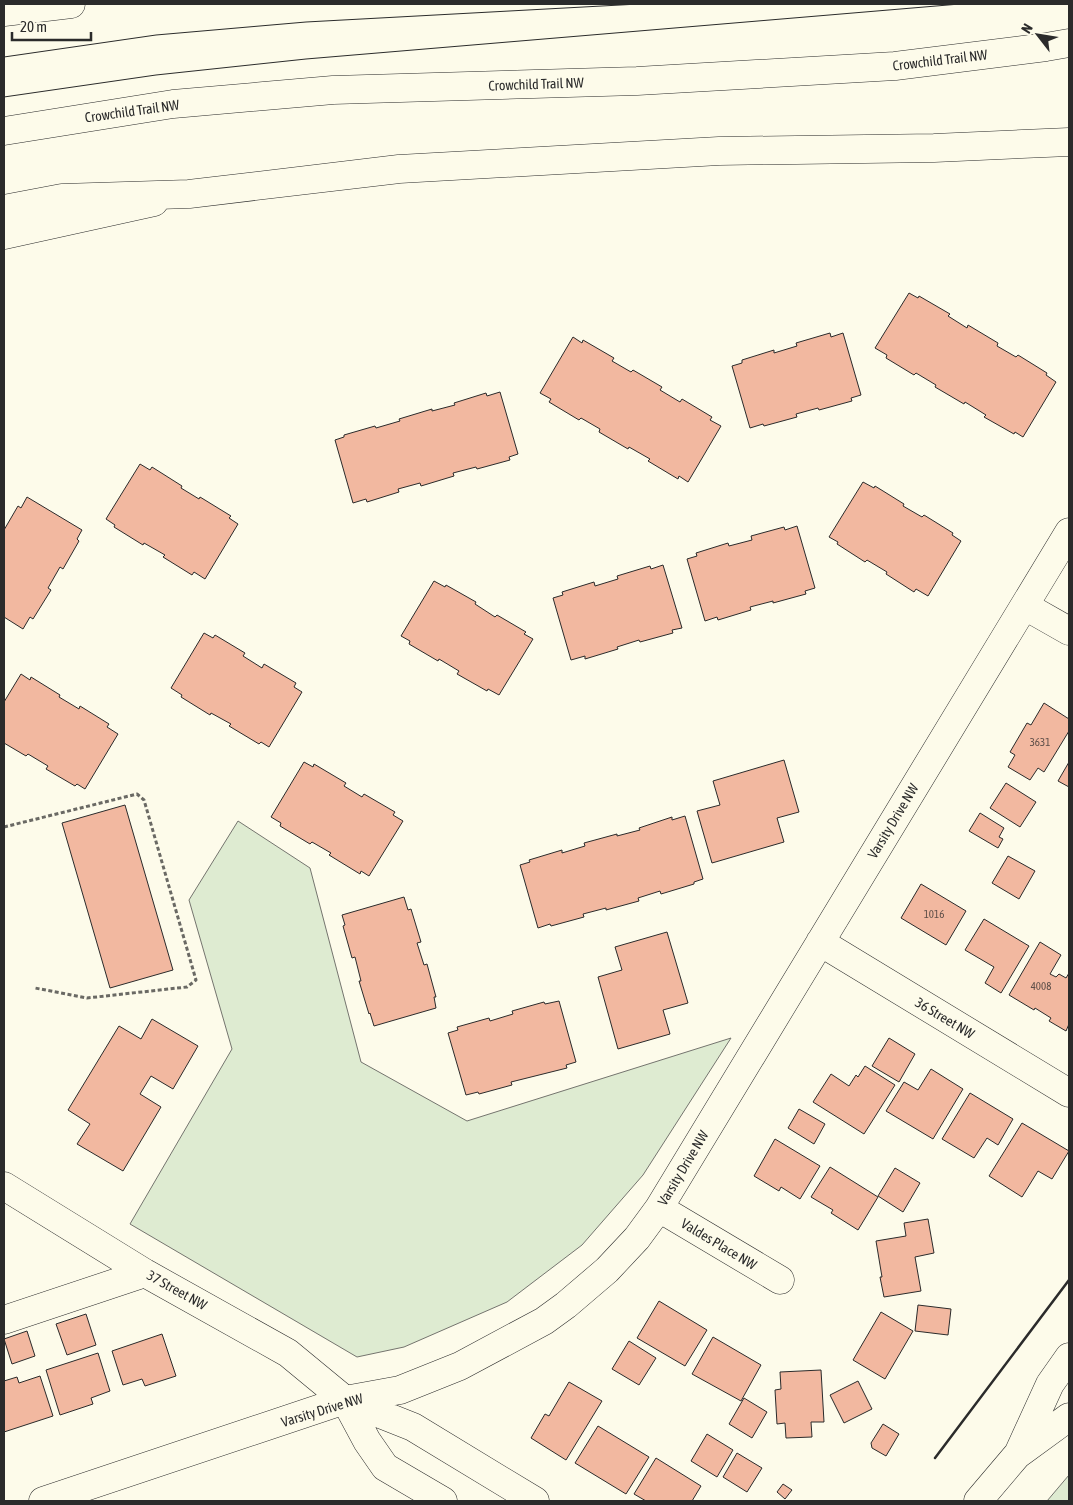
<svg xmlns="http://www.w3.org/2000/svg" width="1073" height="1505" font-family="'Asap Condensed',sans-serif">
	<rect width="100%" height="100%" fill="#fdfbea"/>
	<path fill="#deebd1" stroke="#74746e" d="M238 821 310 868 361 1062 467 1121 731 1038 643 1175 582 1245 507 1302 404 1347 357 1357 130 1224 232 1049 189 900Z
		M1069 1475V1501H1047Z"/>
	<path fill="#f2b8a0" stroke="#2b2b2b" d="M909 293 918 298 919 296 950 314 948 316 967 328 968 325 998 343 997 346 1016 357 1018 355 1047 373 1046 375 1056 382 1023 437 1015 432 1014 434 984 417 986 415 965 402 964 404 935 387 936 385 916 373 914 375 886 358 887 355 875 348Z
		M830 333 831 337 843 333 861 395 851 398 852 401 819 410 818 408 796 414 797 417 764 426 763 424 750 428 732 366 742 363V360L774 350V353L797 346 796 343Z
		M573 337 582 343 583 340 614 358 612 361 631 372 633 370 662 387 660 390 680 402 682 399 712 417 710 420 721 426 688 482 679 476 678 479 648 461 650 459 629 447 628 449 599 432 600 429 581 418 579 420 549 402 551 399 540 393Z
		M500 392 518 454 509 457 510 460 477 469 476 467 453 473 454 476 421 486 420 483 398 489 399 492 367 502 366 499 353 503 335 440 344 437V435L375 426 376 428 400 421 399 419 432 409V411L455 405 454 403 486 393 487 396Z
		M140 464 150 470 152 467 182 486 181 488 199 499 200 497 231 516 229 518 238 524 205 579 194 572 192 575 163 557 165 555 144 543 143 545 114 527 115 525 106 519Z
		M863 482 874 488 875 486 904 504 903 506 922 517 924 515 953 533 952 535 961 541 928 596 916 589 914 592 886 574 887 572 867 560 865 562 837 544 838 542 829 537Z
		M27 497 82 530 77 539 79 541 63 569 60 567 48 588 51 590 33 619 30 617 23 629 4 617V530L18 506 21 508Z
		M797 526 815 588 805 591 806 594 773 603V601L750 607 751 610 718 620 717 617 705 621 687 559 697 556 696 553 728 543 729 546 752 540 751 536 784 527 785 530Z
		M663 565 682 628 672 630 673 633 640 642 639 640 617 647 618 649 585 659V656L571 660 553 598 563 595 562 592 594 582 595 586 618 579 617 576 650 566 651 569Z
		M434 581 445 587 446 585 476 602 475 604 495 617 497 615 526 632 524 634 533 639 499 695 488 689 487 691 457 674 459 671 439 659 438 661 409 644 410 641 401 636Z
		M204 633 213 638 215 635 245 653 243 656 262 668 264 664 296 683 294 687 302 692 269 747 261 742 259 744 229 726 231 724 211 713 210 715 181 697 182 695 171 688Z
		M21 674 30 680 31 677 60 695 59 697 79 709 80 706 109 724 107 727 118 734 85 789 77 784 75 786 46 769 48 766 28 754 26 756 4 743V702Z
		M1044 703 1069 719V731L1044 772 1038 768 1030 780 1008 767 1015 755 1010 752 1027 723 1031 725Z
		M784 760 799 812 777 818 784 842 712 863 697 811 720 805 713 781Z
		M304 762 313 767 314 764 346 783 344 786 362 797 364 794 395 812 393 815 403 821 369 876 361 871 360 874 329 855 331 853 312 842 310 844 280 826 281 823 271 817Z
		M1069 762V787L1058 781Z
		M1006 783 1036 802 1020 827 990 808Z
		M125 805 173 970 110 988 62 823Z
		M980 813 1004 828 999 837 1003 839 998 848 969 831Z
		M685 816 703 879 694 882V884L661 894 660 891 638 898 639 901 606 910V908L583 914 584 917 551 926 550 924 538 928 520 865 530 862 529 860 562 850V853L585 846 584 843 617 834V836L640 830 639 828 672 817V820Z
		M1008 856 1035 871 1019 899 992 883Z
		M921 884 966 911 946 945 901 918Z
		M404 897 408 910 411 909 421 942 417 943 424 965 427 964 436 997H434L436 1008 374 1026 370 1013 369 1014 359 981H361L355 957 352 958 343 926 345 925 342 915Z
		M984 919 1029 946 1001 993 985 983 994 967 965 950Z
		M667 932 688 1003 663 1010 670 1034 618 1049 598 977 622 970 615 947Z
		M1040 942 1061 955 1050 974 1056 977 1059 974 1066 978 1069 973V1024L1066 1031 1049 1021 1051 1018 1035 1008 1034 1010 1009 995Z
		M559 1001 576 1062 566 1065 567 1068 511 1082 512 1085 479 1094 478 1092 466 1095 448 1033 458 1030 457 1027 489 1018 490 1021 513 1014 512 1011 544 1002 545 1004Z
		M152 1019 198 1046 173 1089 151 1076 140 1094 161 1107 123 1171 77 1144 90 1124 68 1110 119 1026 141 1039Z
		M889 1038 915 1054 899 1082 872 1066Z
		M865 1066 895 1085 864 1134 813 1102 831 1074 849 1086 856 1075 858 1077Z
		M931 1069 963 1089 933 1139 886 1111 904 1082 918 1090Z
		M970 1093 1013 1119 998 1145 987 1138 974 1158 942 1139Z
		M799 1109 825 1124 814 1144 788 1128Z
		M1022 1123 1069 1151 1052 1179 1038 1171 1022 1197 989 1176Z
		M775 1139 820 1166 800 1199 781 1187 779 1191 754 1176Z
		M830 1167 878 1197 858 1230 831 1213 833 1210 811 1197Z
		M895 1168 920 1183 903 1212 878 1196Z
		M928 1219 934 1253 915 1257 921 1291 884 1297 880 1277H882L876 1241 906 1236 904 1223Z
		M659 1301 707 1330 685 1366 637 1338Z
		M918 1305 951 1309 948 1335 915 1331Z
		M881 1312 913 1331 885 1379 853 1360Z
		M86 1314 96 1345 67 1355 56 1324Z
		M27 1331 35 1356 12 1364 4 1339Z
		M162 1334 176 1376 145 1386 142 1379 123 1385 112 1351Z
		M713 1337 761 1365 741 1401 692 1374Z
		M629 1341 656 1358 639 1385 612 1369Z
		M98 1353 110 1391 91 1398 93 1404 60 1415 46 1370Z
		M821 1370 824 1422H811L812 1437 786 1438 785 1423 777 1424 775 1390 781 1389 780 1372Z
		M40 1376 53 1416 4 1432V1381L17 1377 19 1383Z
		M858 1381 872 1409 844 1423 830 1395Z
		M569 1382 602 1401 566 1460 531 1438 545 1414 549 1416Z
		M744 1398 767 1412 752 1438 729 1424Z
		M883 1424 899 1434 886 1456 872 1448 871 1443Z
		M598 1426 649 1457 626 1494 575 1463Z
		M707 1434 733 1450 717 1477 691 1461Z
		M737 1453 762 1468 747 1492 723 1477Z
		M656 1458 701 1486 692 1501H646L634 1494Z
		M783 1484 792 1490 785 1499 777 1492Z"/>
	<g fill="none" stroke-linecap="round" stroke-linejoin="round">
		<g stroke="#2b2b2b" stroke-width="29">
			<path id="minor" d="M4 235 154 202
				M1025 606 1069 631
				M820 942 1069 1093
				M4 1186 145 1273 288 1353 345 1400 413 1427 535 1501
				M659 1208 780 1280
				M4 1320 145 1273
				M345 1400 367 1441 385 1467 443 1501
				M1018 1454 1050 1384 1069 1357
				M43 1501 345 1400 400 1390 460 1366 544 1321 566 1305 607 1270 637 1238 659 1208 1069 532
				M978 1501 1017 1455 1069 1417"/>
		</g>
		<g stroke="#2b2b2b" stroke-width="29">
			<path id="highway" d="M4 12 71 4
				M4 131 173 104 333 90 637 81 895 66 1046 47 1069 43
				M4 209 62 198 189 194 399 169 719 151 934 148 1069 142"/>
		</g>
		<path stroke="#6a6964" stroke-width="3" stroke-dasharray="4 2.5" stroke-linecap="butt" d="M4 827 137 794 144 800 196 980 187 987 87 998 35 988"/>
		<use href="#minor" stroke="#fdfbea" stroke-width="28"/>
		<use href="#highway" stroke="#fdfbea" stroke-width="28"/>
		<path stroke="#2b2b2b" stroke-width="1" d="M4 57 156 35 306 22 639 4
			M4 97 156 75 306 59 960 4"/>
		<path stroke="#2b2b2b" stroke-width="2.5" d="M935 1458 1069 1280"/>
	</g>
	<g text-anchor="middle" dominant-baseline="central" stroke-width="4" stroke-linejoin="round" paint-order="stroke">
		<g font-size="11" fill="#5d4e48">
			<text x="1040" y="742">3631</text>
			<text x="934" y="914">1016</text>
			<text x="1041" y="986">4008</text>
		</g>
		<g font-size="14" fill="#2b2b2b" stroke="#fdfbea">
			<text transform="translate(940 60) rotate(-7)">Crowchild Trail NW</text>
			<text transform="translate(536 84) rotate(-2)">Crowchild Trail NW</text>
			<text transform="translate(132 111) rotate(-8)">Crowchild Trail NW</text>
			<text transform="translate(893 821) rotate(-59)">Varsity Drive NW</text>
			<text transform="translate(945 1018) rotate(31)">36 Street NW</text>
			<text transform="translate(683 1168) rotate(-59)">Varsity Drive NW</text>
			<text transform="translate(719 1244) rotate(31)">Valdes Place NW</text>
			<text transform="translate(177 1290) rotate(29)">37 Street NW</text>
			<text transform="translate(322 1410) rotate(-17)">Varsity Drive NW</text>
		</g>
	</g>
	<rect width="1073" height="1505" fill="none" stroke="#2b2b2b" stroke-width="10"/>
	<g transform="translate(1038 35) rotate(301)" stroke="#fdfbea" stroke-width="4" paint-order="stroke">
	<path d="M0-4L9 19L0 12L-9 19Z" fill="#2b2b2b"/>
	<text y="-8" font-size="14" font-weight="bold" text-anchor="middle" fill="#2b2b2b">N</text>
	</g>
	<path d="M12 32v8h79v-8" fill="none" stroke="#2b2b2b" stroke-width="2.5"/>
	<text x="20" y="32" font-size="15" fill="#2b2b2b" stroke="#fdfbea" stroke-width="4" paint-order="stroke">20 m</text>
</svg>
